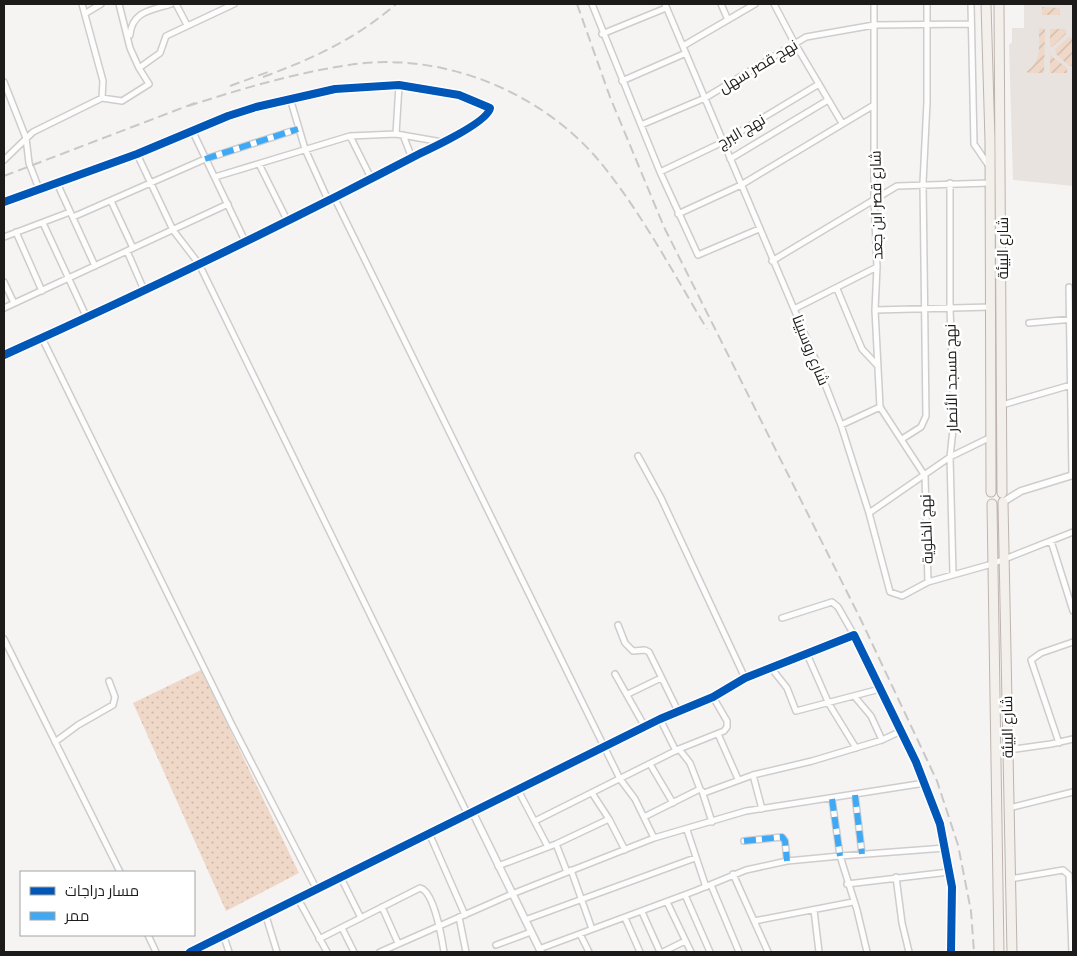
<svg xmlns="http://www.w3.org/2000/svg" width="1077" height="956" font-family="'Titillium Web',Cairo,sans-serif">
	<defs>
		<pattern id="grass-dots" width="8" height="8" patternUnits="userSpaceOnUse" patternTransform="scale(1.25)"><rect width="8" height="8" fill="#efd8c8"/><path d="M2 2h.1M6 6h.1" fill="none" stroke="#ccb9ab" stroke-width="1.8" stroke-linecap="round"/></pattern>
		<pattern id="garden-furrows" width="10" height="10" patternUnits="userSpaceOnUse" patternTransform="scale(1.25)"><rect width="10" height="10" fill="#efd8c8"/><path d="M-1 1l2-2M0 10L10 0M9 11l2-2" fill="none" stroke="#ccb9ab"/></pattern>
	</defs>
	<rect width="100%" height="100%" fill="#f6f4f3"/>
	<path fill="#e8e3de" d="M1024 4H1073V186L1013 180 1009 45 1012 42V28H1024Z"/>
	<path fill="url(#grass-dots)" d="M201 670 299 873 226 911 133 703Z"/>
	<path fill="url(#garden-furrows)" d="M1042 7 1060 8V15H1042Z
		M1039 28 1045 29 1044 73H1028L1027 71C1042 62 1039 44 1039 28Z
		M1050 29H1066V34L1052 47H1050Z
		M1069 37 1072 38 1073 66H1069L1056 54 1055 49Z
		M1050 55 1067 68V73H1050Z"/>
	<g fill="none" stroke-linecap="round" stroke-linejoin="round">
		<g stroke="#cecdcc" stroke-width="8">
			<path id="minor" d="M82 4 103 81 102 98
				M119 4 130 48 139 68
				M176 4 187 25
				M592 4 660 172 698 255 759 229
				M665 4 816 361 841 425 869 513 890 592 902 596 928 582 992 564 1073 532
				M721 4 728 20
				M774 4 794 42 842 123
				M874 4V198L877 267 875 310 880 407
				M971 4 974 144 989 166
				M86 13 101 4
				M602 34 666 8
				M130 35C132 11 152 10 171 4
				M683 46 755 4
				M622 81 686 53
				M4 82 26 138 29 163 39 189
				M290 98 305 149 328 200
				M641 125 705 98 806 37 874 25 971 24
				M192 130 245 241
				M396 134 399 85
				M403 135 412 158
				M350 136 371 178
				M137 154 173 230 199 264 468 815
				M730 159 828 100
				M4 160 33 132 102 98 122 101 149 84 139 68 160 53 166 36 234 4
				M259 164 287 220
				M660 172 723 142 819 84
				M215 177 350 136 396 134 442 142
				M57 183 95 266
				M950 183V308L954 420 950 457 953 574
				M334 197 620 779 635 799 654 838
				M111 201 133 248
				M4 202 137 154 228 116 256 107 335 89 399 85 459 95 490 108C488 122 434 147 419 154 283 225 144 292 4 355
				M678 214 741 185 874 105
				M73 217 205 159 298 129
				M43 223 86 316
				M16 232 42 291
				M4 237 70 212
				M127 251 144 290
				M772 261 897 186 990 183
				M4 282 14 303
				M1069 287 1072 475
				M837 289 862 349 877 365
				M4 308 228 204
				M794 309 877 267
				M875 310 991 307
				M1029 323 1073 319
				M42 338 232 725 316 888
				M1002 405 1071 385
				M880 407 925 476 928 582
				M841 425 880 407
				M902 439 921 427 926 416 923 183 927 102V4
				M638 456 661 498 745 678
				M869 513 950 457 991 437
				M1051 541 1073 611
				M782 618 832 602 838 607 854 635
				M618 625 625 643 633 651 645 650 649 652 678 711
				M4 639 120 872
				M807 654 829 704 856 748
				M772 669 787 688 796 711 880 689
				M615 674 645 727
				M628 694 661 678
				M855 697 871 716 882 740
				M660 719 676 751
				M718 734 738 779
				M55 742 78 725 113 705 115 697 109 681
				M1059 743 1031 660 1041 653 1073 642
				M1008 750 1051 744 1073 739
				M650 764 673 803
				M753 775 762 809
				M518 790 548 847
				M702 791 712 822
				M592 793 609 819 625 850
				M704 793 753 775 812 761 882 740 901 731
				M855 795 862 854
				M832 799 840 856 857 910 867 952
				M1009 808 1073 792
				M644 817 700 789 690 763 679 749
				M535 821 679 749 724 731 727 727V721L713 697
				M687 830 706 887
				M429 833 465 915
				M744 841 782 837 785 841 787 861
				M556 844 567 872
				M498 866 556 844 609 819
				M571 870 592 929
				M733 874 768 952
				M340 876 361 918
				M896 877 902 923 909 952
				M1010 879 1063 870 1069 875 1072 952
				M847 884 949 872
				M711 885 739 952
				M685 895 710 952
				M297 897 327 952
				M667 902 691 952
				M382 907 398 943
				M814 910 819 952
				M642 912 660 952
				M265 913 277 952
				M459 917 466 952
				M625 918 640 952
				M525 920 695 858
				M754 921 853 902
				M342 928 354 952
				M223 934 229 952
				M580 934 589 952
				M148 935 156 952
				M319 939 420 888C434 891 442 939 444 952
				M496 945 531 932
				M539 949 695 891 746 870 787 861 840 856 945 848
				M380 952 512 894 654 838 746 811 925 783
				M663 952 685 941"/>
		</g>
		<g stroke="#cecdcc" stroke-width="9">
			<path id="tertiary" d="M1003 502 1021 491 1073 475
				M473 813 541 952
				M190 952 660 719 713 697 745 678 854 635 916 762 940 824 952 887 951 952"/>
		</g>
		<g stroke="#bdb4ae" stroke-width="11">
			<path id="primary" d="M986 4 990 141 991 492
				M999 4 1002 493
				M1003 502 1012 952
				M992 504 999 952"/>
		</g>
		<use href="#minor" stroke="#fefdfd" stroke-width="5"/>
		<use href="#tertiary" stroke="#fefdfd" stroke-width="6"/>
		<use href="#primary" stroke="#f3efeb" stroke-width="9"/>
		<path stroke="#c9c8c8" stroke-width="2" stroke-dasharray="10 5" stroke-linecap="butt" d="M577 4 610 97 664 227 861 620 937 781 958 845 971 911 974 952
			M263 77C312 59 356 39 396 4
			M230 86 268 72
			M188 106C241 89 294 73 349 65 438 51 535 89 594 155 637 204 673 273 707 329
			M4 176 195 103"/>
		<path stroke="#3fa9f5" stroke-width="6" stroke-dasharray="12 6" stroke-linecap="butt" d="M205 159 298 129
			M855 795 862 854
			M832 799 840 856
			M744 841 782 837 785 841 787 861"/>
		<g stroke="#fff" stroke-width="11">
			<path id="cycleway" d="M4 202 137 154 228 116 256 107 335 89 399 85 459 95 490 108C488 122 434 147 419 154 283 225 144 292 4 355
				M190 952 660 719 713 697 745 678 854 635 916 762 940 824 952 887 951 952"/>
		</g>
		<use href="#cycleway" stroke="#0057b8" stroke-width="8"/>
	</g>
	<g text-anchor="middle" dominant-baseline="central" stroke-width="5" stroke-linejoin="round" paint-order="stroke">
		<g font-size="15" fill="#1c1b1a" stroke="#fff">
			<text transform="translate(758 66) rotate(-31)">نهج قصر سهل</text>
			<text transform="translate(741 131) rotate(-30)">نهج البرج</text>
			<text transform="translate(876 205) rotate(-91)">شارع قصر ابن جعد</text>
			<text transform="translate(1002 248) rotate(-90)">شارع البيئة</text>
			<text transform="translate(811 350) rotate(68)">شارع روسبينا</text>
			<text transform="translate(951 378) rotate(-91)">نهج مسجد الأنصار</text>
			<text transform="translate(926 529) rotate(-92)">نهج الخلوية</text>
			<text transform="translate(1007 727) rotate(-91)">شارع البيئة</text>
		</g>
	</g>
	<rect width="1077" height="956" fill="none" stroke="#1c1b1a" stroke-width="10"/>
	<rect x="20" y="871" width="175" height="65" fill="#ffffff" stroke="#a4a4a3"/>
	<rect x="30" y="887" width="25" height="8" fill="#0057b8" stroke="#a4a4a3"/>
	<text x="65" y="896" font-size="15" fill="#1c1b1a">مسار دراجات</text>
	<rect x="30" y="912" width="25" height="8" fill="#3fa9f5" stroke="#a4a4a3"/>
	<text x="65" y="921" font-size="15" fill="#1c1b1a">ممر</text>
</svg>
